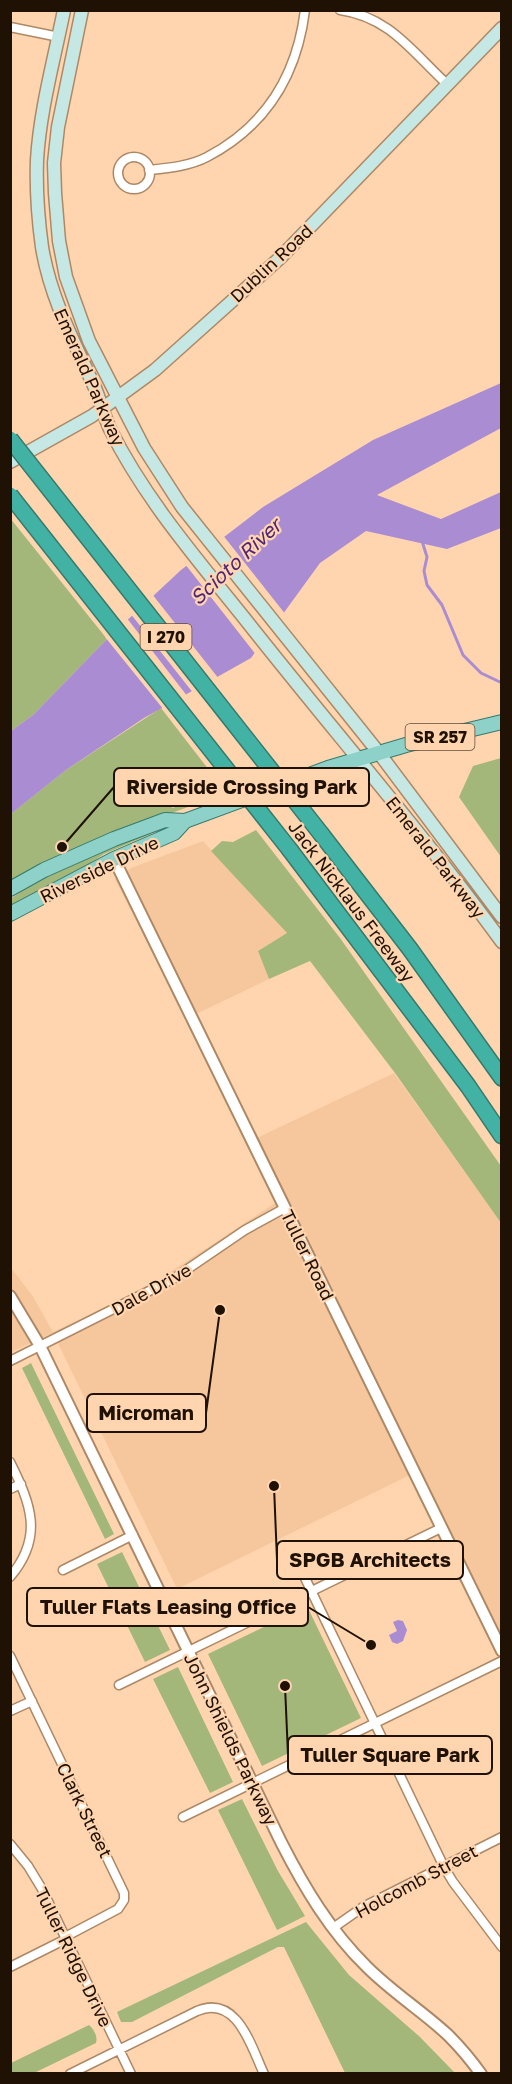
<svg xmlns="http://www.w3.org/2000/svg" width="512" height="2084" font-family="'Golos Text',sans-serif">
	<rect width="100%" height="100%" fill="#ffd5b0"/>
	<path fill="#f6c79d" d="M203 841 287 933 258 951 269 979 186 1019 115 879 131 868Z
		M394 1073 501 1223V1656L412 1474 177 1589 53 1333 11 1352V1268L32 1295 53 1332 146 1288 275 1203 246 1143Z"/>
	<path fill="#a3b77a" d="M10 518 107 639 33 715 11 731Z
		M161 708 216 779 215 789 208 793 171 803 172 808 187 803 216 797 88 843 44 863 11 882V814L66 770Z
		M501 758H502L501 857 459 797 473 766Z
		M256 830 340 938 501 1166V1223L395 1073 310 961 269 979 258 951 287 933 211 851 222 841 233 842Z
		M150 832 151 834 104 854 82 869 11 909 10 899 56 869Z
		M31 1363 114 1534 105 1539 22 1368Z
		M122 1552 170 1650 145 1662 97 1564Z
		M307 1606 361 1718 262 1766 208 1654Z
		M178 1667 233 1782 210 1793 153 1679Z
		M242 1799 278 1871 305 1916 277 1930 218 1810Z
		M306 1922 349 1975 420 2037 455 2073H345L284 1947H278L132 2022H121L117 2012Z
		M89 2025C94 2029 98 2037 96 2043L34 2073H11V2063Z"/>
	<path fill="#aa8cd2" d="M501 383V428L377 495 441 519 501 492V528L447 549 366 531 320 563 251 658 144 718 66 770 11 814V731L33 715 107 639 181 570 263 507 373 440Z
		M398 1620 403 1621 407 1630 403 1641 397 1644 392 1642 389 1635 397 1631 393 1622Z"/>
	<path fill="#ffd5b0" d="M222 534 286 615 257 656 185 564Z
		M152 594 219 679 194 694 130 613Z
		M126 617 188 697 164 710 105 637Z"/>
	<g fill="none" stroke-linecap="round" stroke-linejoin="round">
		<path stroke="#aa8cd2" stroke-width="3" d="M422 541 427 557 424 571 427 585 442 605 463 655 481 673 502 683"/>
		<g stroke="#ae8865" stroke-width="11">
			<path id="minor" d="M340 10C390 17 412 52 447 84
				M10 27 59 37
				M118 173a16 16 0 1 1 32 0a16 16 0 1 1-32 0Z
				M149 170C169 168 190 166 207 157 266 126 297 75 305 10
				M10 1361 173 1279 245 1230 285 1208
				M10 1462C31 1504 44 1537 10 1577
				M10 1489 21 1484
				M293 1553 444 1867 453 1882 502 1947
				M63 1570 133 1535
				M10 1656 124 1893V1900L118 1909 65 1937
				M119 1685 441 1528
				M10 1711 32 1701
				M183 1817 502 1661
				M10 1844 28 1866 42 1889 131 2074
				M333 1928 363 1907 502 1837
				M10 1967 66 1939
				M70 2074 197 2011C237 1994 251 2046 264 2074"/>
		</g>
		<g stroke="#ae8865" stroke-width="14">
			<path id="tertiary" d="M114 859 502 1651
				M10 1296 40 1346 281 1842C304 1887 330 1931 367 1967 392 1992 422 2011 448 2035 460 2047 471 2060 481 2074"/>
		</g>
		<g stroke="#ae8865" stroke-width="15">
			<path id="secondary" d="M64 10C54 60 40 110 37 160 36 188 38 218 42 247 50 297 74 342 95 388 101 402 104 416 110 429 145 499 197 559 245 619 330 727 421 831 502 942
				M82 10 58 127 54 163 55 193 59 241 66 277 89 341 144 448 182 507 379 753 502 917
				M10 462 92 416 155 370 280 258 502 28"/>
		</g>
		<g stroke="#357a6c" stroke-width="16">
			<path id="primary" d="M10 889 44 870 114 839 165 820 185 821 328 768 406 745 502 722
				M10 914 114 859 174 833 185 821"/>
		</g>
		<g stroke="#357a6c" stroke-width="18">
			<path id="motorway" d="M322 835 410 949 502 1078
				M290 850 468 1086 502 1136"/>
		</g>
		<use href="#minor" stroke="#fff" stroke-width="8"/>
		<use href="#tertiary" stroke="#fff" stroke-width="10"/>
		<use href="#secondary" stroke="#c6e8e4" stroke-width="12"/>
		<use href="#primary" stroke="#8dd1c8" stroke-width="14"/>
		<use href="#motorway" stroke="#41b2a4" stroke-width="15"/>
		<g stroke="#357a6c" stroke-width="18" stroke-linecap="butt">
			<path id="motorway-bridge" d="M10 439 322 835
				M10 495 290 850"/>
		</g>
		<use href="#motorway-bridge" stroke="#41b2a4" stroke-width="15"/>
	</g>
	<g text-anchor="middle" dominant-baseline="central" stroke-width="4.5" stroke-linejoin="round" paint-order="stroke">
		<g fill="#ffd5b0" stroke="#624c38" stroke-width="1.5">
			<rect x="140.5" y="624" width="51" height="26" rx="4.5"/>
			<rect x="405.5" y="724" width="69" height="26" rx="4.5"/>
		</g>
		<g font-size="16" font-weight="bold" fill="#1f1104">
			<text x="166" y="637">I 270</text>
			<text x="440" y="737">SR 257</text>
		</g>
		<g font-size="18" fill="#1f1104" stroke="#ffd5b0">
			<text transform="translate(271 263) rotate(-43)">Dublin Road</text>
			<text transform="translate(90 377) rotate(66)">Emerald Parkway</text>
			<text transform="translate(436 857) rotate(52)">Emerald Parkway</text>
			<text transform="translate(99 869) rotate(-26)">Riverside Drive</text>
			<text transform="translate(352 901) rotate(53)">Jack Nicklaus Freeway</text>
			<text transform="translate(308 1255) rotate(64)">Tuller Road</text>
			<text transform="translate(151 1289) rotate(-29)">Dale Drive</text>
			<text transform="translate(231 1739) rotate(64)">John Shields Parkway</text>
			<text transform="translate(85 1810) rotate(64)">Clark Street</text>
			<text transform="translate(416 1881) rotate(-28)">Holcomb Street</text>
			<text transform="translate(74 1957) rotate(64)">Tuller Ridge Drive</text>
		</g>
		<g font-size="20" font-style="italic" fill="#4e2476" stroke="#ffd5b0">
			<text transform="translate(235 561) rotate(-43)">Scioto River</text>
		</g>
	</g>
	<path fill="none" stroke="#1f1104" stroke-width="2" d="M62 847L114 787M220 1310L206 1413M274 1486L277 1560M371 1645L308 1607M285 1686L288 1755"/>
	<g fill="#1f1104" stroke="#ffd5b0" stroke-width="2">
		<circle cx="62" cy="847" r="6"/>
		<circle cx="220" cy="1310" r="6"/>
		<circle cx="274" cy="1486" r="6"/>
		<circle cx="371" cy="1645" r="6"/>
		<circle cx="285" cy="1686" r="6"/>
	</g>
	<g fill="#ffd5b0" stroke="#1f1104" stroke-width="2">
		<rect x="114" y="768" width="255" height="38" rx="6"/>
		<rect x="87" y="1394" width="119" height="38" rx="6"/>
		<rect x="277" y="1541" width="186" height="38" rx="6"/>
		<rect x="27" y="1588" width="281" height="38" rx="6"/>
		<rect x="288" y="1736" width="204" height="38" rx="6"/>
	</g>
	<g font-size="20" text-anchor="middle" font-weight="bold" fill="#1f1104">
		<text x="242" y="794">Riverside Crossing Park</text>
		<text x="146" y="1420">Microman</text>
		<text x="370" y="1567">SPGB Architects</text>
		<text x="168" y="1614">Tuller Flats Leasing Office</text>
		<text x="390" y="1762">Tuller Square Park</text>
	</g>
	<rect width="512" height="2084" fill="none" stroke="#1f1104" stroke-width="24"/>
</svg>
